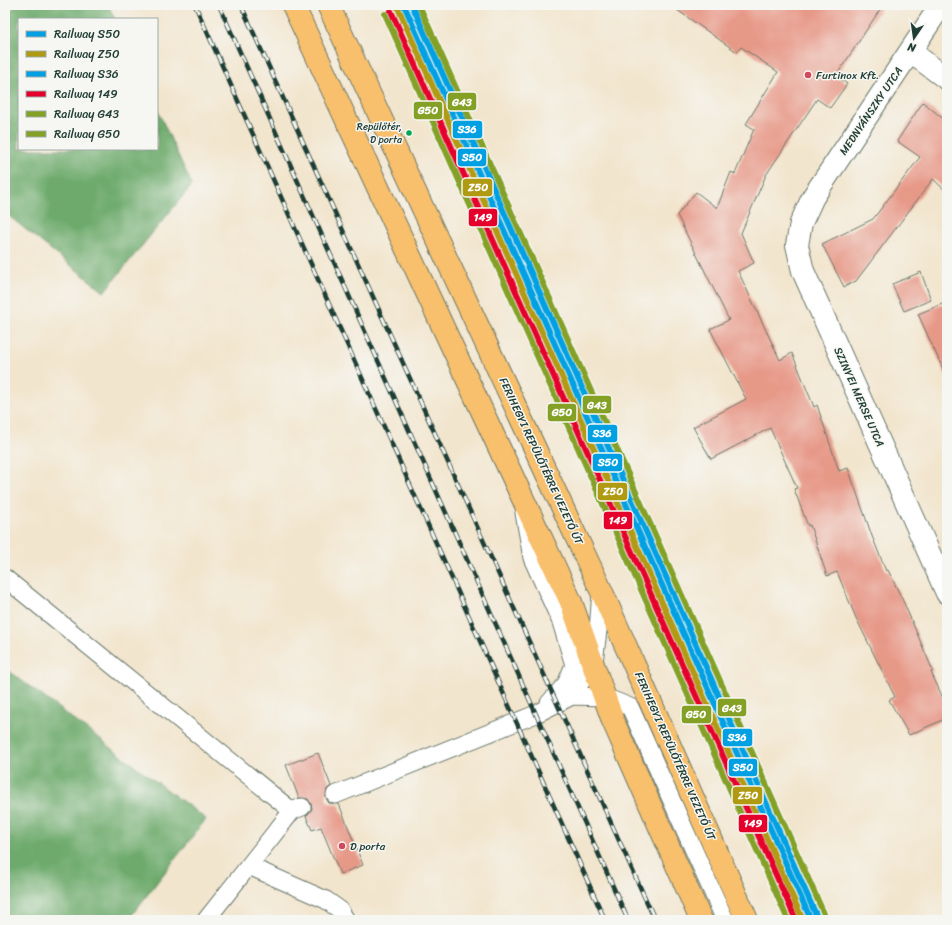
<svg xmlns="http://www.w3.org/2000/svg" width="952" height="925" font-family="Sriracha,sans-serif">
	<rect width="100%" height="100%" fill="#f6f6f2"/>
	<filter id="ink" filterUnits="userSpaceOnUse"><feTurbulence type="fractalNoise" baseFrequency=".025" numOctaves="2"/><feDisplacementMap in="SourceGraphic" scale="8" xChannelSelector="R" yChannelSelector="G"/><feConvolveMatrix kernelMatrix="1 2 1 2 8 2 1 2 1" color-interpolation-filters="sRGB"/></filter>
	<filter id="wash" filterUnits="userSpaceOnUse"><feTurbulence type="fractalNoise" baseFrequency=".012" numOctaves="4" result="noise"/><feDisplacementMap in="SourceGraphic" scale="16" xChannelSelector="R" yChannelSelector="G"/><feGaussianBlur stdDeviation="0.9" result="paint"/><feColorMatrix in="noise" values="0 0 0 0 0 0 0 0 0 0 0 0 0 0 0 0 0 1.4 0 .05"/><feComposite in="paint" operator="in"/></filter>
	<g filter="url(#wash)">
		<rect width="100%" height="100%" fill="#f2e5cd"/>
		<path fill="#6daa6c" stroke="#467450" d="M15 5H108L115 19H19V149H157V109L192 185 104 292 5 213V19Z
			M5 668 206 819 128 920H5Z"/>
		<g id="blocks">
			<path fill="#e79988" d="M670 5H883L836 76 847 84 830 108 817 99 766 175 741 233 754 263 738 271 780 360 792 353 814 407 817 405 839 471 848 468 872 536 886 571 888 570 904 603 933 671 931 672 947 707V718L909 735 889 700 895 697 856 618 837 572 827 576 810 525 808 526 794 489 797 488 770 428 711 459 693 427 746 399 710 329 729 320 677 215 696 192 717 208 731 172 735 174 754 129 746 124 778 72 741 47 737 52Z
				M923 102 947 122V192L933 179 856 281 844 287 822 244 873 219 920 157 897 141Z
				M921 272 931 300 904 311 892 284Z
				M947 302V378L918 314Z
				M318 753 331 786 327 789 326 798 329 803 339 804 363 865 340 874 321 827 312 830 306 816 312 809 311 804 308 799 299 798 286 765Z"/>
		</g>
	</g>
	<g filter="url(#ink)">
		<use href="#blocks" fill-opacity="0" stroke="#69786a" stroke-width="1"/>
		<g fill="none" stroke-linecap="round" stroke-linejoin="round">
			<g stroke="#69786a" stroke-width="19">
				<path id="service" d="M524 513 532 558 561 622 574 665 566 684 549 703
					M5 578 292 811
					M572 696 594 662 598 631 601 591
					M335 795 536 714 572 696 605 697 630 707 725 920
					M249 866 326 900 340 910 346 920
					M206 920 292 811 302 807"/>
			</g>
			<g stroke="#69786a" stroke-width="24">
				<path id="minor" d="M941 5 813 197 801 223 797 245 803 271 947 593
					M911 52 947 79"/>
			</g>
			<g stroke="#69786a" stroke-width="24">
				<path id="primary" d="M293 5 571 602 613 721 701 920
					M328 5 601 590 747 920"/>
			</g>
			<use href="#service" stroke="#fff" stroke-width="17"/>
			<use href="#minor" stroke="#fff" stroke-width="22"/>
			<use href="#primary" stroke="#f8bf6c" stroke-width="22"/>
			<g stroke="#1f3d34" stroke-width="4.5">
				<path id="rail" d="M195 5 605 920
					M219 5 628 920
					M241 5 655 920"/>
			</g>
			<use href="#rail" stroke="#f6f6f2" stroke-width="3" stroke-dasharray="9" stroke-linecap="butt"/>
			<g stroke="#f6f6f2" stroke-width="9">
				<path id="rail-1" d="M404 5 811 920"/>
			</g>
			<g stroke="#f6f6f2" stroke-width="9">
				<path id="rail-2" d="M398 8 803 920"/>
			</g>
			<g stroke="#f6f6f2" stroke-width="9">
				<path id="rail-3" d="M412 5 817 917"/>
			</g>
			<g stroke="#f6f6f2" stroke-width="9">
				<path id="rail-4" d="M391 11 796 920"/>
			</g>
			<g stroke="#f6f6f2" stroke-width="9">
				<path id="rail-5" d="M419 5 824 914"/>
			</g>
			<g stroke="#f6f6f2" stroke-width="9">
				<path id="rail-6" d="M385 14 788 920"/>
			</g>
			<use href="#rail-1" stroke="#00a0e3" stroke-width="6"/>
			<use href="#rail-2" stroke="#b09a12" stroke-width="6"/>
			<use href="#rail-3" stroke="#00a0e3" stroke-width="6"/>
			<use href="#rail-4" stroke="#e4002b" stroke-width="6"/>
			<use href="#rail-5" stroke="#84a025" stroke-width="6"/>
			<use href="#rail-6" stroke="#84a025" stroke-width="6"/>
		</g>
	</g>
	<g fill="#d1495b" stroke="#f6f6f2" stroke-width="1.5">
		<circle cx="808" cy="75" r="4"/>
		<circle cx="342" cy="846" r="4"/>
	</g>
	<circle fill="#00a651" stroke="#f6f6f2" stroke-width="1.5" cx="409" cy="133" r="3.5"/>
	<g text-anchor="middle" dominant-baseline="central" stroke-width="3" stroke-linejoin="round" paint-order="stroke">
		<g font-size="10" fill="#1f3d34" stroke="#f6f6f2" text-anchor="end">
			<text x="402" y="127">Repülőtér,<tspan x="402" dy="13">D porta</tspan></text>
		</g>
		<g font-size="11" fill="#1f3d34" stroke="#f6f6f2" text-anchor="start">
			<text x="816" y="75">Furtinox Kft.</text>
			<text x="350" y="846">D porta</text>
		</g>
		<g font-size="11" fill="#1f3d34" stroke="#f6f6f2">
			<text transform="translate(871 111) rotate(-56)">MEDNYÁNSZKY UTCA</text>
			<text transform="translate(859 397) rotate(66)">SZINYEI MERSE UTCA</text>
			<text transform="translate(541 461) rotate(65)">FERIHEGYI REPÜLŐTÉRRE VEZETŐ ÚT</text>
			<text transform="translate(675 756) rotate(66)">FERIHEGYI REPÜLŐTÉRRE VEZETŐ ÚT</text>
		</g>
	</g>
	<g stroke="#f6f6f2" stroke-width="1.5">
		<rect x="447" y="92" width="30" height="19" rx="4" fill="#84a025"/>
		<rect x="413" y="101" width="30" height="19" rx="4" fill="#84a025"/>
		<rect x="452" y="120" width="31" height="19" rx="4" fill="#00a0e3"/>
		<rect x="457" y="148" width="30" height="19" rx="4" fill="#00a0e3"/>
		<rect x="462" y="178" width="31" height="19" rx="4" fill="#b09a12"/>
		<rect x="468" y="208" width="30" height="19" rx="4" fill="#e4002b"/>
		<rect x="582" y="395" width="30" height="19" rx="4" fill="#84a025"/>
		<rect x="547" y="403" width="30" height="19" rx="4" fill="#84a025"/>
		<rect x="587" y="424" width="31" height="19" rx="4" fill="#00a0e3"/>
		<rect x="592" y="453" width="31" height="19" rx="4" fill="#00a0e3"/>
		<rect x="597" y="482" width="31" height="19" rx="4" fill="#b09a12"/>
		<rect x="603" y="511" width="30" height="19" rx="4" fill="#e4002b"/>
		<rect x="717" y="698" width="30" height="19" rx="4" fill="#84a025"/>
		<rect x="681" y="705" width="31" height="19" rx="4" fill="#84a025"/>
		<rect x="722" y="728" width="31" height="19" rx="4" fill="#00a0e3"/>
		<rect x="728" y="758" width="30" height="19" rx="4" fill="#00a0e3"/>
		<rect x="732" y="786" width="31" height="19" rx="4" fill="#b09a12"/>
		<rect x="738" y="814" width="30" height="19" rx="4" fill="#e4002b"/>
	</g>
	<g font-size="11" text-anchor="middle" font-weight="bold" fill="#fff">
		<text x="462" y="106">G43</text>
		<text x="428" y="114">G50</text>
		<text x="467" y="133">S36</text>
		<text x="472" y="161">S50</text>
		<text x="478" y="191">Z50</text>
		<text x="483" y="221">149</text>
		<text x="597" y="409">G43</text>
		<text x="562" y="416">G50</text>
		<text x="602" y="437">S36</text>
		<text x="608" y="466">S50</text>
		<text x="613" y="495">Z50</text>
		<text x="618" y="524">149</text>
		<text x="732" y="712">G43</text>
		<text x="696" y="718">G50</text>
		<text x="737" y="741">S36</text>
		<text x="743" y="771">S50</text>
		<text x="748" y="799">Z50</text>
		<text x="753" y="827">149</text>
	</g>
	<rect width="952" height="925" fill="none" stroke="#f6f6f2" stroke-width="20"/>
	<rect x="18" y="18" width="140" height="132" fill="#f6f6f2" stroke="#a0aca6"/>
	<rect x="26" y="31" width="20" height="6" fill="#00a0e3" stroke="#a0aca6"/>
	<text x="54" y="38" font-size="12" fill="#1f3d34">Railway S50</text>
	<rect x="26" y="51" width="20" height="6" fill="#b09a12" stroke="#a0aca6"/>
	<text x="54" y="58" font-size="12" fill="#1f3d34">Railway Z50</text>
	<rect x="26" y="71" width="20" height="6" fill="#00a0e3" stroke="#a0aca6"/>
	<text x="54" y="78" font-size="12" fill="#1f3d34">Railway S36</text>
	<rect x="26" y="91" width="20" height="6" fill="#e4002b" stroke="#a0aca6"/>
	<text x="54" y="98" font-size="12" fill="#1f3d34">Railway 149</text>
	<rect x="26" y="111" width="20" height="6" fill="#84a025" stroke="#a0aca6"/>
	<text x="54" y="118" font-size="12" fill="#1f3d34">Railway G43</text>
	<rect x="26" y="131" width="20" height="6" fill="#84a025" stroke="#a0aca6"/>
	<text x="54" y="138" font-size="12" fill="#1f3d34">Railway G50</text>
	<g transform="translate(914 38) rotate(193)" stroke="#f6f6f2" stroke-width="3" paint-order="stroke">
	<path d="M0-3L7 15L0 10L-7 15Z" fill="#1f3d34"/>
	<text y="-6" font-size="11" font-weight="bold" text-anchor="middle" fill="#1f3d34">N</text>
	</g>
</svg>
